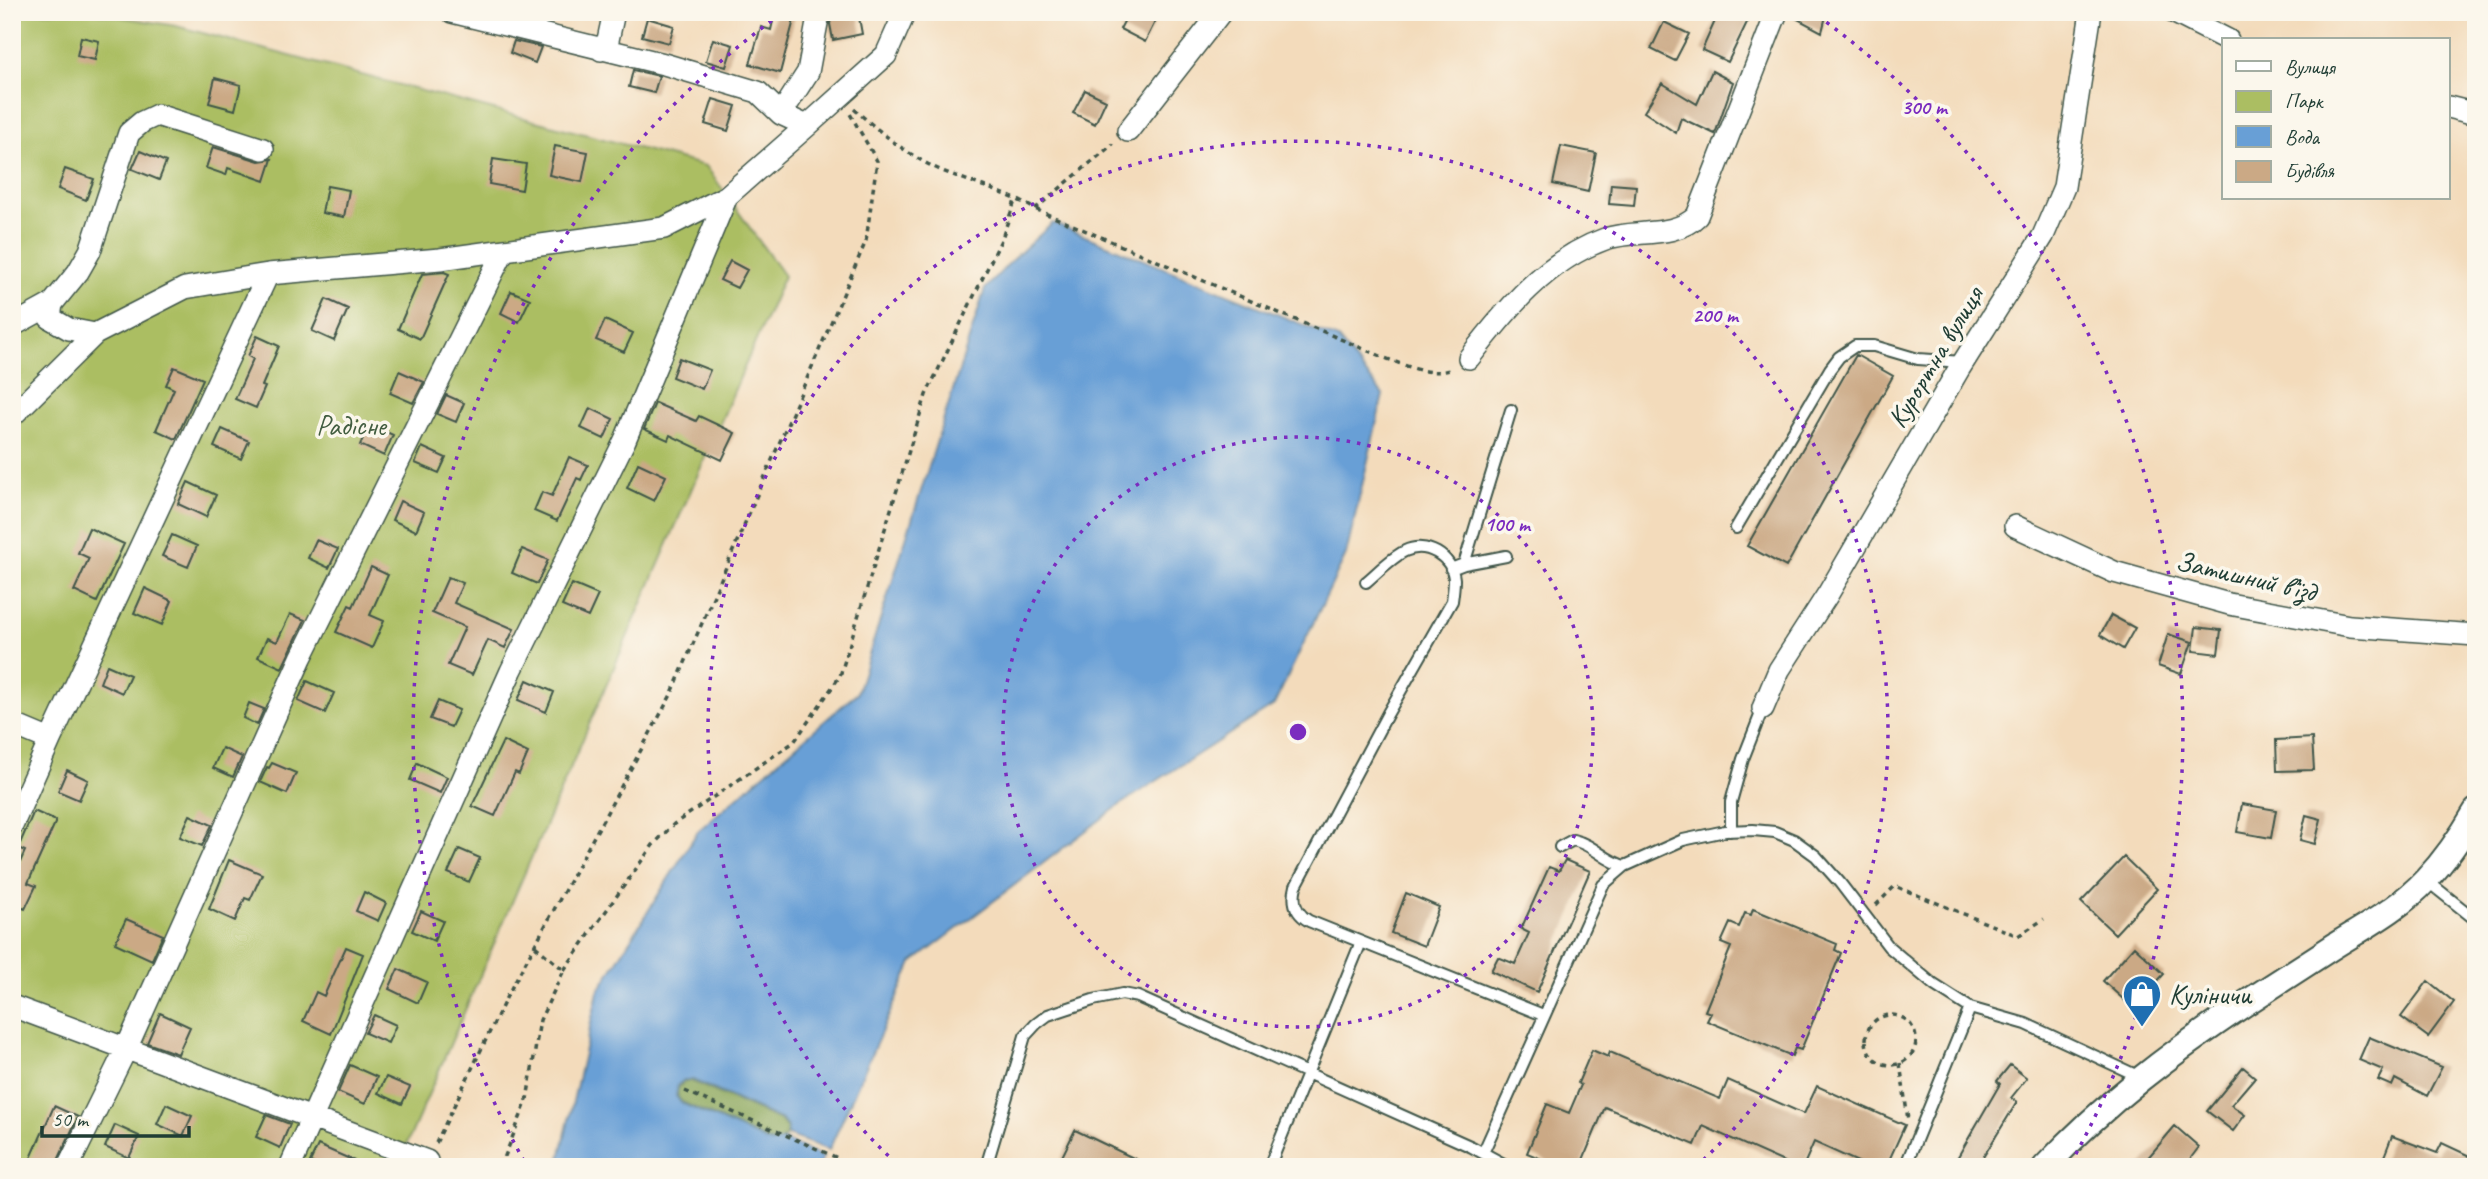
<svg xmlns="http://www.w3.org/2000/svg" width="2488" height="1179" font-family="Caveat,sans-serif">
	<rect width="100%" height="100%" fill="#fbf7ec"/>
	<filter id="ink" filterUnits="userSpaceOnUse"><feTurbulence type="fractalNoise" baseFrequency=".0143" numOctaves="2"/><feDisplacementMap in="SourceGraphic" scale="14" xChannelSelector="R" yChannelSelector="G"/><feConvolveMatrix kernelMatrix="1 2 1 2 8 2 1 2 1" color-interpolation-filters="sRGB"/></filter>
	<filter id="wash" filterUnits="userSpaceOnUse"><feTurbulence type="fractalNoise" baseFrequency=".00686" numOctaves="4" result="noise"/><feDisplacementMap in="SourceGraphic" scale="28" xChannelSelector="R" yChannelSelector="G"/><feGaussianBlur stdDeviation="1.57" result="paint"/><feColorMatrix in="noise" values="0 0 0 0 0 0 0 0 0 0 0 0 0 0 0 0 0 1.4 0 .05"/><feComposite in="paint" operator="in"/></filter>
	<g filter="url(#wash)">
		<rect width="100%" height="100%" fill="#f3dbbb"/>
		<path fill="#abbe62" stroke="#657e4b" stroke-width="2" d="M12 12H91L176 26 706 166 784 276 397 1167H12Z"/>
		<path fill="#88a558" stroke="#547146" stroke-width="2" d="M684 1081H691L780 1120 787 1128 786 1136 778 1143H771L682 1102 678 1097 677 1090Z"/>
		<path fill="#689fd6" stroke="#446e85" stroke-width="2" d="M1053 223 1338 339 1383 395 1346 555 1274 705 1121 804 912 963 829 1150 787 1135V1127L782 1120 693 1080H684L678 1085 676 1096 681 1103 771 1143 784 1140 823 1157 818 1167H558L598 992 698 831 857 693 985 289 1013 259Z"/>
		<g id="blocks">
			<path fill="#cba985" d="M775 12H796L780 73 750 64 761 27 771 30Z
				M832 12H858L862 34 833 40 830 24Z
				M1129 12H1160L1145 42 1120 29Z
				M1719 12H1752L1728 62 1702 50Z
				M1790 12H1827L1822 32 1790 15Z
				M647 18 674 26 669 43 642 36Z
				M1664 22 1689 34 1675 61 1651 49Z
				M81 37 99 41 95 60 77 56Z
				M713 39 733 45 726 67 706 61Z
				M514 41 541 47 535 63 510 53Z
				M633 70 659 76 654 93 629 87Z
				M1712 71 1733 82 1715 134 1681 118 1676 133 1644 112 1662 83 1697 104Z
				M215 78 241 85 235 110 209 103Z
				M1085 90 1106 100 1095 124 1073 113Z
				M713 99 736 106 728 131 705 124Z
				M555 146 588 152 582 182 549 175Z
				M1561 146 1596 153 1588 192 1553 184Z
				M213 147 259 161 272 159 265 181 228 168 226 175 206 168Z
				M140 151 166 162 159 180 132 169Z
				M493 159 526 164 522 190 489 184Z
				M65 169 94 179 86 200 58 189Z
				M1611 184 1636 186 1634 206 1609 204Z
				M327 186 349 190 344 217 322 213Z
				M730 261 747 270 737 288 720 280Z
				M444 272 449 274 420 339 398 329 422 274Z
				M511 291 530 299 519 322 501 313Z
				M326 299 348 309 334 341 312 331Z
				M605 320 633 333 624 352 596 340Z
				M257 336 279 346 262 386 265 387 256 408 235 399 253 359 248 356Z
				M1856 355 1893 376 1786 567 1747 546Z
				M679 358 710 370 702 389 672 377Z
				M174 367 203 379 176 439 156 430 174 389 166 385Z
				M399 371 424 382 413 403 390 393Z
				M446 395 464 403 456 422 437 414Z
				M655 403 696 421 699 416 735 433 722 460 670 435 668 440 644 429Z
				M590 408 613 419 604 439 581 428Z
				M369 424 393 435 384 456 360 445Z
				M222 429 249 441 241 459 214 447Z
				M422 447 446 458 439 473 415 463Z
				M569 457 588 465 581 480 577 478 557 521 534 511 542 492 552 496Z
				M638 463 666 476 654 501 627 488Z
				M188 482 216 495 206 517 178 504Z
				M400 501 424 512 416 531 392 520Z
				M89 528 124 544 97 602 74 591 89 558 78 553Z
				M172 535 197 546 188 567 162 556Z
				M316 540 338 549 329 568 308 558Z
				M522 549 548 560 537 584 512 573Z
				M371 567 388 575 370 615 384 621 372 648 336 632 349 605 353 607Z
				M448 577 463 583 454 603 514 629 505 648 488 640 472 675 448 665 465 627 432 613Z
				M572 584 598 595 588 617 562 606Z
				M145 588 172 601 162 625 134 613Z
				M290 614 305 620 282 668 258 657 267 638 277 642Z
				M2111 615 2135 628 2123 649 2100 635Z
				M2196 627 2221 630 2218 654 2193 651Z
				M2168 634 2192 642 2181 674 2158 666Z
				M107 665 130 675 122 693 100 683Z
				M527 680 554 692 546 712 518 700Z
				M307 681 334 693 325 713 298 701Z
				M438 701 459 710 451 727 430 719Z
				M249 703 264 709 257 725 243 718Z
				M2312 738 2314 770 2277 771 2276 740Z
				M503 741 528 753 519 774 515 772 495 816 472 806Z
				M222 748 242 757 233 777 213 768Z
				M272 763 296 773 287 794 260 782 267 767 269 768Z
				M417 763 447 777 440 793 410 780Z
				M67 770 88 780 79 800 58 791Z
				M2242 804 2276 810 2271 838 2237 832Z
				M34 811 56 821 28 883 36 886 25 909 18 906 12 918V876H14L25 851 18 848Z
				M190 815 212 825 202 846 180 837Z
				M2306 815 2321 819 2315 844 2300 840Z
				M459 849 480 858 469 882 448 873Z
				M2124 857 2157 889 2115 934 2081 902Z
				M229 860 262 874 250 900 245 898 235 921 209 909Z
				M1565 860 1590 871 1537 992 1491 971 1498 957 1515 964 1529 933 1521 929 1549 867 1559 871Z
				M364 892 386 903 378 921 356 911Z
				M1406 893 1439 907 1424 946 1391 933Z
				M1753 909 1837 944 1835 950 1841 953 1801 1050 1795 1048 1792 1056 1707 1021 1711 1013 1705 1011 1731 947 1721 943 1730 923 1739 927 1745 913 1751 915Z
				M421 911 443 921 434 941 412 931Z
				M126 919 163 935 152 960 115 943Z
				M2134 946 2164 974 2133 1008 2103 981Z
				M346 947 363 954 331 1034 303 1021 316 992 324 996Z
				M398 969 427 982 418 1003 389 989Z
				M2428 981 2454 1002 2428 1037 2401 1017Z
				M160 1013 190 1027 178 1054 147 1043Z
				M374 1015 396 1025 388 1043 365 1033Z
				M2369 1037 2442 1067 2427 1096 2395 1079 2392 1086 2378 1080 2383 1070 2359 1060Z
				M1592 1050 1608 1057 1610 1052 1720 1099 1728 1080 1804 1114 1817 1086 1905 1125 1886 1167H1869L1814 1142 1803 1167H1795L1703 1126 1695 1145 1605 1107 1580 1167H1561L1527 1153 1547 1104 1569 1113 1581 1085 1578 1083Z
				M350 1065 377 1077 365 1104 338 1092Z
				M2010 1065 2027 1078 2011 1098 2017 1102 1977 1167H1952L2000 1084 1997 1081Z
				M2243 1067 2255 1077 2231 1105 2245 1115 2233 1131 2207 1111Z
				M386 1077 410 1087 402 1104 378 1093Z
				M166 1104 192 1116 183 1136 157 1124Z
				M54 1106 78 1117 55 1167H27Z
				M266 1115 290 1124 280 1148 256 1137Z
				M115 1125 139 1136 129 1158 105 1147Z
				M2175 1126 2199 1147 2184 1167H2140Z
				M1075 1130 1152 1167H1057Z
				M2392 1136 2437 1153 2442 1143 2476 1159V1167H2380Z
				M318 1145 368 1167H320L310 1162Z"/>
		</g>
	</g>
	<g filter="url(#ink)">
		<use href="#blocks" fill-opacity="0" stroke="#3f5548" stroke-width="2"/>
		<g fill="none" stroke-linecap="round" stroke-linejoin="round">
			<g stroke="#3f5548" stroke-width="14">
				<path id="service" d="M1736 528 1830 369 1839 357 1855 346H1874L1918 359 1963 362
					M1464 564 1506 556
					M1451 569 1464 564 1511 410
					M1366 582C1378 572 1391 558 1405 551 1426 541 1452 556 1454 579 1454 586 1453 594 1452 601L1388 713 1296 886C1292 901 1295 913 1309 921L1543 1015
					M1731 831V802L1743 759 1763 708
					M1560 847 1573 840C1595 845 1604 861 1625 866
					M2426 880 2476 920
					M1483 1153 1603 885 1625 866 1683 840 1725 831 1753 830 1775 832 1794 840 1816 856 1840 883 1889 947 1934 985 1970 1008 2026 1024 2140 1077
					M986 1167 1025 1036 1036 1024 1048 1015 1093 1000 1122 994 1138 997 1472 1147 1509 1167
					M1269 1167 1361 942
					M1905 1167 1970 1008"/>
			</g>
			<g stroke="#3f5548" stroke-width="24">
				<path id="minor" d="M452 12 664 64 758 92 781 114 807 126
					M2173 12 2228 40
					M601 50 608 40 614 12
					M2448 107 2476 114
					M781 114 808 72 819 12
					M1128 131 1221 12
					M12 326 52 304
					M95 334 69 329 50 318 52 304 78 272 90 251 129 133 142 122 157 115 263 149
					M1469 358C1506 310 1546 260 1605 239 1634 229 1674 239 1697 216L1777 12
					M12 416 95 334 185 288 268 274 440 259 664 228 727 196 807 126 886 55 905 12
					M2015 526 2114 572 2229 604 2350 626 2476 635
					M1763 708 1779 670 1828 594 1959 369 2043 236 2064 187 2091 12
					M12 724 50 740
					M12 826 50 740 268 274
					M12 1006 427 1161
					M68 1167 127 1047 301 658 504 250
					M290 1167 511 671 625 440 727 196"/>
			</g>
			<g stroke="#3f5548" stroke-width="28">
				<path id="tertiary" d="M2045 1167C2107 1101 2171 1053 2246 1003 2274 985 2303 966 2331 948 2364 927 2399 909 2426 880 2445 860 2462 835 2476 811"/>
			</g>
			<path stroke="#3f5548" stroke-width="3.5" stroke-dasharray="5 5" stroke-linecap="butt" d="M854 109C879 131 907 155 938 169 970 183 1004 191 1035 209L1385 358C1408 366 1428 377 1453 369
				M1035 209 1113 144
				M1876 905 1895 886 2018 936 2044 919
				M564 970 653 845 674 824 794 742 840 676 926 395 1002 238 1016 198
				M1866 1040a25 25 0 1 1 50 0a25 25 0 1 1-50 0Z
				M1900 1063 1908 1120
				M685 1091 840 1159
				M436 1143 507 996 672 693 866 241 877 161 849 112
				M1002 1158 1021 1167
				M505 1167V1156L527 1100 540 1020 564 970 535 946"/>
			<use href="#service" stroke="#fff" stroke-width="10"/>
			<use href="#minor" stroke="#fff" stroke-width="21"/>
			<use href="#tertiary" stroke="#fff" stroke-width="24"/>
		</g>
	</g>
	<g fill="none" stroke="#7b2cbf" stroke-width="3.5" stroke-dasharray="3.5 7">
		<circle cx="1298" cy="732" r="295"/>
		<path d="M896 1163A590 590 0 1 1 1700 1163"/>
		<path d="M524 1161A885 885 0 0 1 778 16M1818 16A885 885 0 0 1 2072 1161"/>
	</g>
	<defs>
		<g id="shop-pin" transform="scale(2.0125)"><path d="M0 17L-7.5 6A9.5 9.5 0 1 1 7.5 6Z" fill="#1f6fb2" stroke="#fbf7ec"/><path d="M-5-2.5h2.3a2.7 3.5 0 0 1 5.4 0H5L5.5 6h-11ZM-1.5-2.5h3a1.5 2.3 0 0 0-3 0Z" fill="#fff"/></g>
	</defs>
	<g fill-rule="evenodd">
		<use href="#shop-pin" x="2142" y="994"/>
	</g>
	<g text-anchor="middle" dominant-baseline="central" stroke-width="7" stroke-linejoin="round" paint-order="stroke">
		<g font-size="28" fill="#1f3d34" stroke="#fbf7ec">
			<text transform="translate(1935 357) rotate(-59)">Курортна вулиця</text>
			<text transform="translate(2246 576) rotate(13)">Затишний в’їзд</text>
		</g>
		<g font-size="28" fill="#425d40" stroke="#fbf7ec">
			<text x="351" y="425">Радісне</text>
		</g>
		<g font-size="28" fill="#1f3d34" stroke="#fbf7ec" text-anchor="start">
			<text x="2169" y="994">Куліничи</text>
		</g>
	</g>
	<circle cx="1298" cy="732" r="10" fill="#7b2cbf" stroke="#fbf7ec" stroke-width="3.5"/>
	<g font-size="21" text-anchor="middle" font-weight="bold" fill="#7b2cbf" stroke="#fbf7ec" stroke-width="7" stroke-linejoin="round" paint-order="stroke">
		<text x="1924" y="114">300 m</text>
		<text x="1715" y="322">200 m</text>
		<text x="1507" y="531">100 m</text>
	</g>
	<rect width="2488" height="1179" fill="none" stroke="#fbf7ec" stroke-width="42"/>
	<rect x="2222" y="38" width="228" height="161" fill="#fbf7ec" stroke="#a3ada2" stroke-width="2"/>
	<rect x="2236" y="61" width="35" height="10" fill="#ffffff" stroke="#a3ada2" stroke-width="2"/>
	<text x="2285" y="74" font-size="21" fill="#1f3d34">Вулиця</text>
	<rect x="2236" y="91" width="35" height="21" fill="#abbe62" stroke="#a3ada2" stroke-width="2"/>
	<text x="2285" y="108" font-size="21" fill="#1f3d34">Парк</text>
	<rect x="2236" y="126" width="35" height="21" fill="#689fd6" stroke="#a3ada2" stroke-width="2"/>
	<text x="2285" y="144" font-size="21" fill="#1f3d34">Вода</text>
	<rect x="2236" y="161" width="35" height="21" fill="#cba985" stroke="#a3ada2" stroke-width="2"/>
	<text x="2285" y="178" font-size="21" fill="#1f3d34">Будівля</text>
	<path d="M42 1126v10h147v-10" fill="none" stroke="#1f3d34" stroke-width="3.5"/>
	<text x="52" y="1126" font-size="21" fill="#1f3d34" stroke="#fbf7ec" stroke-width="5" paint-order="stroke">50 m</text>
</svg>
